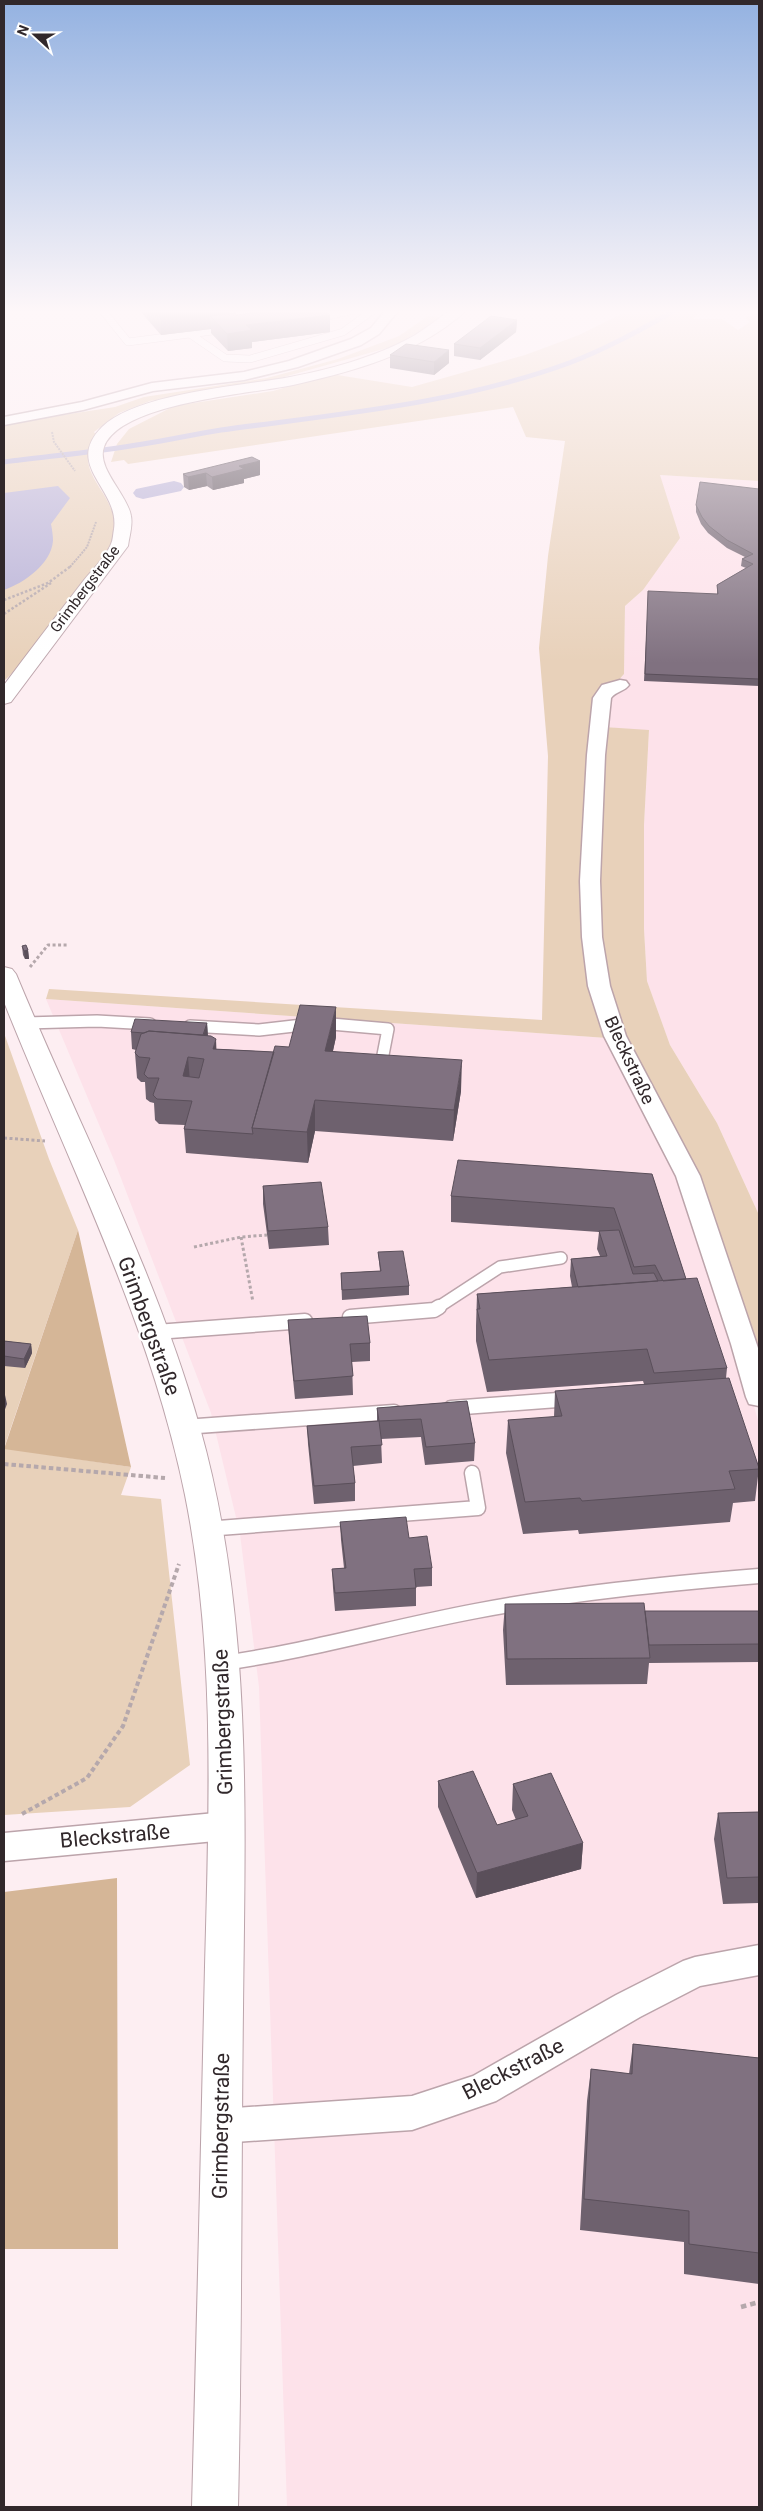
<svg xmlns="http://www.w3.org/2000/svg" width="763" height="2511" font-family="Roboto,sans-serif">
	<rect width="100%" height="100%" fill="#fdeef2"/>
	<path fill="#fde2ea" d="M660 475 759 481V1215L717 1123 670 1045 647 981 644 929V825L649 731 604 727 610 690 624 674 625 606 643 590Z
		M46 999 607 1038 678 1176 736 1343 759 1424V2507H287L259 1687 240 1534 211 1413 114 1160Z"/>
	<path fill="#e8d1ba" d="M627 311H702L693 319H722L738 330 750 322 745 318 759 311V481L660 475 680 538 643 590 625 606 624 674 610 690 604 727 649 730 644 825V929L647 981 670 1045 717 1123 759 1215V1374L695 1178 607 1038 46 999 49 989 542 1020 548 756 539 648 548 556 565 441 526 437 513 407 128 464 124 460 111 462 117 444 129 429 174 406 273 391 331 374 412 387 525 355 579 335Z
		M428 316 442 318 394 346 270 381 150 401 119 413 94 432 97 436C67 472 121 494 114 533 113 537 112 543 110 547 97 577 66 607 45 632 32 648 19 668 4 681V424L115 407 144 397 267 378 338 359 399 336Z
		M4 1033 49 1159 78 1230 4 1448 131 1467 121 1495 161 1499 190 1765 130 1807 4 1815Z"/>
	<path fill="#d5b697" d="M78 1230 131 1467 4 1449Z
		M117 1878 118 2249H4V1892Z"/>
	<path fill="#b6b0d6" d="M58 486 70 498 51 524C52 529 53 536 53 541 51 564 24 583 4 590V493Z"/>
	<g fill="none" stroke-linecap="round" stroke-linejoin="round">
		<path stroke="#b6b0d6" stroke-width="5" d="M4 462C50 456 97 452 143 444 169 440 195 434 221 430 338 414 457 404 569 363 606 349 640 330 674 311"/>
		<path fill="#b6b0d6" fill-rule="evenodd" d="M174 481 181 483 184 487 181 491 143 499 136 497 133 493 136 489Z"/>
		<g stroke="#bca4ab" stroke-width="8">
			<path id="service-far2" d="M103 311 128 342 228 329
				M313 319 350 311
				M190 334 225 358 250 359 343 332 372 311"/>
		</g>
		<g stroke="#bca4ab" stroke-width="14">
			<path id="service-far1" d="M26 1023 97 1021 150 1024
				M190 1026 259 1030 320 1023 388 1029 382 1060 389 1070
				M437 1308 500 1267 561 1258"/>
		</g>
		<g stroke="#bca4ab" stroke-width="17">
			<path id="service" d="M350 1317 434 1310 439 1307
				M156 1332 305 1321
				M451 1408 571 1399
				M184 1427 394 1412
				M206 1529 478 1508 472 1473
				M223 1663C309 1651 391 1627 476 1611 570 1593 664 1584 759 1576"/>
		</g>
		<g stroke="#bca4ab" stroke-width="3">
			<path id="minor" d="M385 311H398L379 334 361 345 298 367 244 380 153 391 83 410 4 425V417L82 402 152 383 244 372 289 361 351 339 371 328Z
				M620 680 626 681 629 685C624 692 616 691 611 698L605 755 600 881 602 937 610 986 626 1036 700 1176 759 1351V1406L749 1404 746 1397 731 1344 676 1176 604 1036 588 986 582 937 580 881 587 755 593 698 602 685Z
				M226 1812 238 1816 242 1826 238 1836 226 1840 4 1861V1833Z
				M759 1945V1975L700 1986 640 2017 496 2101 412 2130 221 2143 208 2138 203 2126 208 2114 221 2109 412 2096 473 2076 616 1995 683 1961 695 1957Z"/>
		</g>
		<g stroke="#bca4ab" stroke-width="2">
			<path id="tertiary" d="M449 311H465C460 317 453 321 447 326 403 358 346 373 293 385 251 394 120 403 104 447 96 468 128 495 131 516 133 526 129 537 128 546L11 702 4 704V685C30 650 57 615 84 580 92 570 106 557 111 544 113 540 113 534 114 529 120 489 63 466 102 427 137 393 242 386 290 377 327 370 375 357 408 339 423 331 435 321 449 311Z
				M4 967 12 969 16 974C78 1124 156 1271 200 1428 253 1616 245 1816 243 2009 241 2175 242 2341 238 2507H192C197 2327 201 2146 205 1966 209 1810 216 1649 185 1495 150 1322 69 1165 4 1002Z"/>
		</g>
		<path stroke="#b5a8ac" stroke-width="2" stroke-dasharray="2 1" stroke-linecap="butt" d="M52 432 54 442 75 471
			M70 567 87 547 96 522"/>
		<path stroke="#b5a8ac" stroke-width="2.5" stroke-dasharray="2.5 2" stroke-linecap="butt" d="M4 600 48 583 71 566
			M4 614 51 583"/>
		<path stroke="#b5a8ac" stroke-width="3" stroke-dasharray="3 2.5" stroke-linecap="butt" d="M30 967 48 945H68
			M4 1138 45 1141
			M241 1237 253 1302
			M194 1247 241 1237 267 1235"/>
		<path stroke="#b5a8ac" stroke-width="4" stroke-dasharray="4.5 3" stroke-linecap="butt" d="M4 1464 165 1478
			M22 1814 87 1778 123 1726 179 1564"/>
		<path stroke="#b5a8ac" stroke-width="4.5" stroke-dasharray="5.5 4" stroke-linecap="butt" d="M741 2307 759 2302"/>
		<use href="#service-far2" stroke="#fff" stroke-width="7"/>
		<use href="#service-far1" stroke="#fff" stroke-width="11"/>
		<use href="#service" stroke="#fff" stroke-width="14"/>
		<use href="#minor" fill="#fff" fill-rule="evenodd"/>
		<use href="#tertiary" fill="#fff" fill-rule="evenodd"/>
	</g>
	<path fill="#6e616e" d="M140 311H230V314L236 315H330V332L252 342V348L228 351 211 333V329L161 335Z
		M517 320 516 332 480 360 454 356V344Z
		M390 355 449 363 434 375 390 368Z
		M260 461V475L244 479V483L213 490 207 486 189 490 184 487 183 474Z
		M759 489V686L644 681 648 599 717 594V585L746 568 741 566 742 559 745 557 727 548 708 533 701 524 696 512V505Z
		M22 946 28 950 29 959H25L23 955Z
		M207 1023 208 1036 216 1049 274 1052 289 1047 336 1037 333 1051 461 1091 453 1141 315 1131 308 1163 186 1153 184 1129 185 1125 159 1124 155 1120 154 1103 150 1102 146 1099 145 1082H141L137 1078 135 1053 136 1050 132 1049 131 1032Z
		M652 1174 686 1279 727 1368 726 1378 759 1468 755 1501 733 1503 730 1522 579 1534 578 1530 523 1534 506 1453 508 1420 554 1417 555 1391 644 1384 643 1381 487 1392 476 1341V1326L477 1294 572 1287 570 1276 571 1259 600 1256 597 1249 599 1232 451 1222V1196Z
		M263 1186 328 1227 329 1245 269 1249 263 1204Z
		M378 1252 409 1286V1295L342 1300 341 1273 380 1271Z
		M288 1320 370 1343V1361L352 1362 353 1395 295 1399 289 1338Z
		M4 1341 31 1344 32 1353 25 1368 4 1366Z
		M467 1401 475 1443 474 1461 425 1465 421 1437 381 1439 382 1463 353 1466 355 1483V1501L314 1504 308 1444 307 1426 377 1421V1408Z
		M340 1522 409 1538 432 1568V1586L416 1587V1606L335 1611 333 1588 332 1569 344 1568 341 1540Z
		M505 1604 645 1611H759V1662L649 1663 647 1684 506 1685 503 1630Z
		M438 1781 497 1825 516 1820 512 1810 513 1784 583 1843 581 1869 476 1898 438 1807Z
		M759 1812V1903L723 1904 714 1839 718 1813Z
		M633 2044 759 2058V2284L684 2274V2242L580 2230 587 2101 591 2069 629 2074Z"/>
	<path fill="#5a4f5a" d="M181 311H230L231 327 210 316 211 329 161 335 160 314Z
		M330 315V332L252 342V348L228 351 227 334 246 325Z
		M517 320 516 332 480 360V348Z
		M449 350V363L434 375V362Z
		M260 461V475L244 479V483L213 490 212 477 239 466Z
		M206 473 207 486 189 490 188 477Z
		M28 950 29 959H25L24 951Z
		M336 1007V1037L326 1081 325 1051Z
		M207 1023 208 1040 203 1037Z
		M216 1039 217 1064 213 1049Z
		M188 1057 190 1082 183 1076Z
		M462 1060 461 1091 453 1141 454 1110Z
		M315 1100V1131L308 1163 307 1132Z
		M31 1344 32 1353 25 1368 24 1359Z
		M5 1395 7 1404 4 1412V1399Z
		M583 1843 581 1869 476 1898 477 1873Z"/>
	<path fill="#807180" stroke="#5a4f5a" fill-rule="evenodd" d="M158 311H181L160 314Z
		M269 311H326L330 315 246 325 252 330 227 334 210 316 235 313 236 315Z
		M491 316 517 320 480 348 454 344Z
		M406 344 449 350 434 362 390 355Z
		M252 457 260 461 239 466 244 469 212 477 206 473 188 477 183 474Z
		M700 482 759 489V679L645 674 648 591 718 594 717 585 753 564 742 559 753 554 727 540 709 526 702 517 696 505Z
		M26 945 28 950 24 951 22 946Z
		M300 1005 336 1007 325 1051 462 1060 454 1110 315 1100 307 1132 252 1128 275 1046 289 1047Z
		M135 1019 207 1023 203 1035 149 1031 144 1033 131 1032Z
		M149 1031 211 1036 216 1039 213 1049 274 1052 252 1128 253 1134 184 1129 192 1101 157 1099 153 1095 159 1078H148L144 1074 150 1058 139 1057 135 1053 141 1034ZM188 1057 204 1059 199 1078 183 1076Z
		M458 1160 652 1174 686 1279 663 1281 655 1265 634 1267 614 1208 451 1196Z
		M321 1182 328 1227 268 1231 263 1186Z
		M619 1230 633 1274 654 1273 658 1281 578 1287 571 1259 607 1256 599 1231Z
		M403 1251 409 1286 342 1290 341 1273 381 1271 378 1252Z
		M697 1278 727 1368 654 1373 647 1349 489 1360 477 1309H480L477 1294Z
		M367 1316 370 1343 350 1344 353 1376 294 1381 288 1320Z
		M4 1341 31 1344 24 1359 4 1356Z
		M729 1378 759 1468V1469L729 1471 735 1489 582 1501 580 1498 525 1502 508 1420 562 1416 555 1391Z
		M467 1401 475 1443 426 1447 421 1419 379 1421 377 1408Z
		M379 1421 382 1445 351 1447 355 1483 314 1486 307 1426Z
		M406 1517 409 1538 427 1536 432 1568 414 1569 416 1588 335 1593 332 1569 346 1568 340 1522Z
		M644 1603 650 1658 507 1659 505 1604Z
		M645 1611H759V1644L649 1645Z
		M473 1771 497 1825 528 1816 513 1784 551 1773 583 1843 477 1873 438 1781Z
		M759 1812V1877L727 1878 718 1813Z
		M633 2044 759 2058V2253L689 2244V2211L584 2199 591 2069 632 2074Z"/>
	<linearGradient id="sky" x2="0" y2="1"><stop stop-color="#94b2e1"/><stop offset="0.47" stop-color="#fef7f9"/><stop offset="1" stop-color="#fef7f9" stop-opacity="0"/></linearGradient>
	<rect width="763" height="663" fill="url(#sky)"/>
	<g text-anchor="middle" dominant-baseline="central" stroke-width="4.5" stroke-linejoin="round" paint-order="stroke">
		<g font-size="15" fill="#31282b" stroke="#fff">
			<text transform="translate(85 589) rotate(-53)">Grimbergstraße</text>
		</g>
		<g font-size="18" fill="#31282b" stroke="#fff">
			<text transform="translate(630 1060) rotate(65)">Bleckstraße</text>
		</g>
		<g font-size="21" fill="#31282b" stroke="#fff">
			<text transform="translate(149 1326) rotate(70)">Grimbergstraße</text>
			<text transform="translate(223 1722) rotate(-92)">Grimbergstraße</text>
			<text transform="translate(115 1836) rotate(-5)">Bleckstraße</text>
			<text transform="translate(513 2069) rotate(-27)">Bleckstraße</text>
			<text transform="translate(221 2126) rotate(-89)">Grimbergstraße</text>
		</g>
	</g>
	<rect width="763" height="2511" fill="none" stroke="#31282b" stroke-width="10"/>
	<g transform="translate(35 35) rotate(291)" stroke="#ffffff" stroke-width="4" paint-order="stroke">
	<path d="M0-4L9 19L0 12L-9 19Z" fill="#31282b"/>
	<text y="-8" font-size="14" font-weight="bold" text-anchor="middle" fill="#31282b">N</text>
	</g>
</svg>
